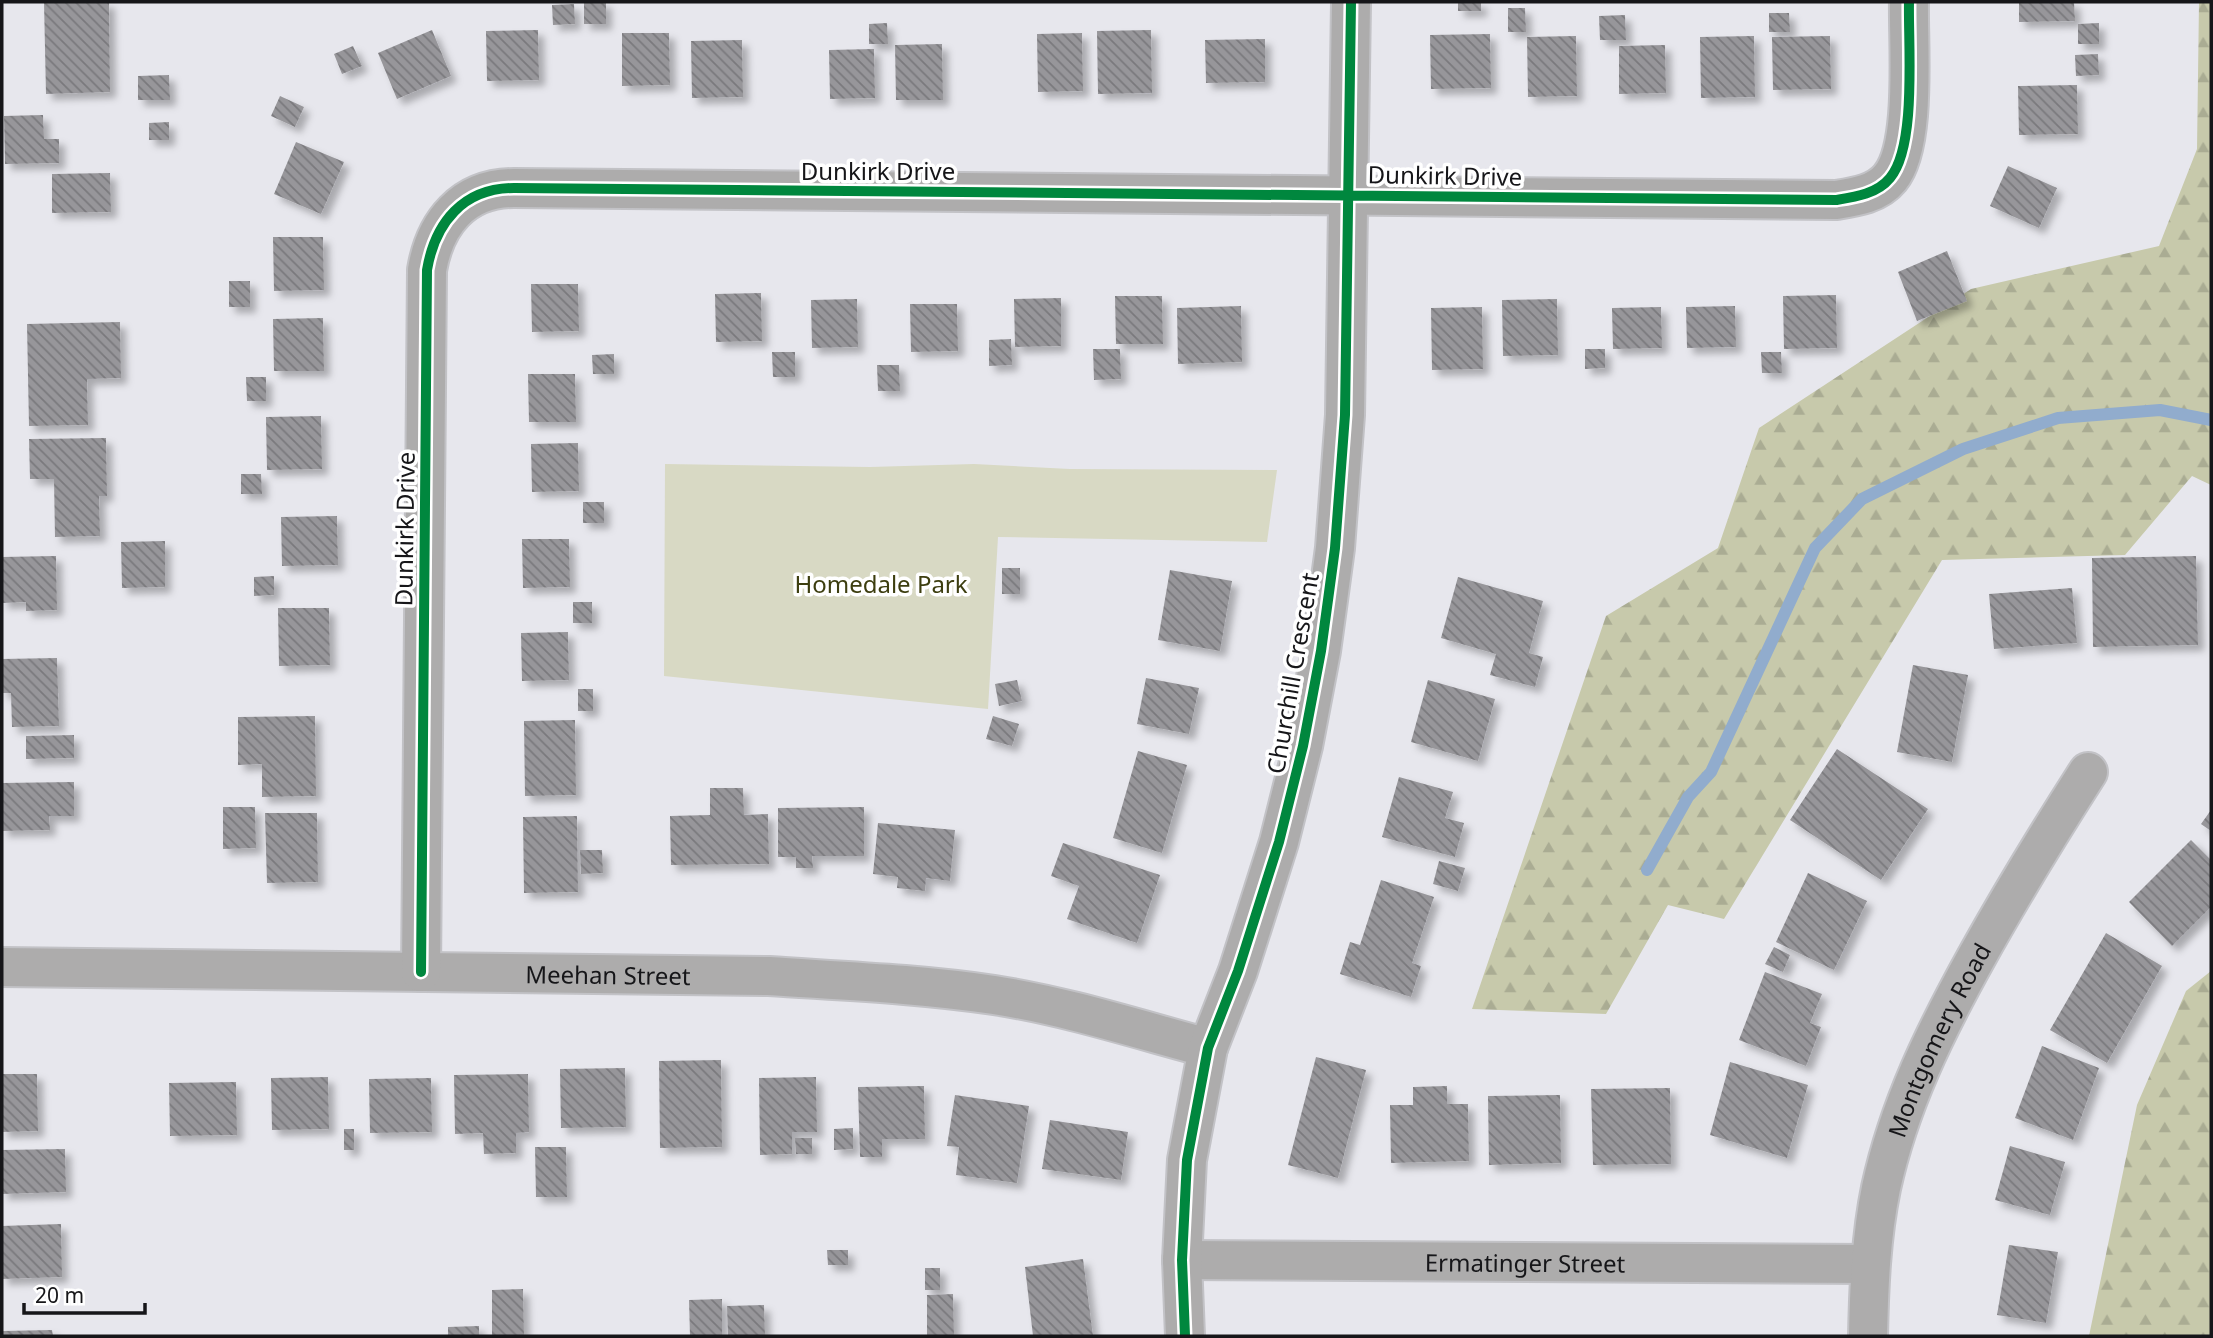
<svg xmlns="http://www.w3.org/2000/svg" width="2213" height="1338" font-family="'Noto Sans',sans-serif">
	<defs>
		<pattern id="forest-firs" width="22" height="20" patternUnits="userSpaceOnUse" patternTransform="scale(1.75)"><rect width="22" height="20" fill="#c7c9ab"/><path d="M5 1l3.5 6h-7zM16 11l3.5 6h-7z" fill="#aaac93"/></pattern>
		<pattern id="building-back-hatch" width="6" height="6" patternUnits="userSpaceOnUse" patternTransform="scale(1.75)"><rect width="6" height="6" fill="#97969a"/><path d="M-1 5l2 2M0 0l6 6M5-1l2 2" fill="none" stroke="#7a797d"/></pattern>
		<filter id="shadow"><feDropShadow dx="6" dy="6" stdDeviation="3.5" flood-color="#0004"/></filter>
	</defs>
	<rect width="100%" height="100%" fill="#e7e7ed"/>
	<path fill="url(#forest-firs)" d="M2199 2H2211V485L2192 476 2125 555 1942 560 1724 919 1668 905 1606 1014 1472 1009 1606 616 1718 548 1759 428 1971 289 2159 246 2197 149Z
		M2211 971V1336H2089L2137 1105 2186 991Z"/>
	<path fill="#d8d9c4" d="M665 464 870 467 974 464 1070 469 1277 470 1267 542 998 537 988 709 664 676Z"/>
	<g fill="none" stroke-linecap="round" stroke-linejoin="round">
		<path stroke="#91accd" stroke-width="12" d="M1647 870 1688 797 1711 772 1815 548 1862 499 1963 449 2058 418 2160 410 2211 420"/>
	</g>
	<path fill="url(#building-back-hatch)" filter="url(#shadow)" d="M44 2H109L110 92 46 94Z
		M584 2H606V24H584Z
		M1458 2H1481V11H1458Z
		M2019 2H2074L2075 21 2019 22Z
		M574 4 575 24 553 25 552 5Z
		M1508 8H1525L1526 32H1508Z
		M1769 13H1789L1790 32H1769Z
		M1625 15 1626 40H1600L1599 16Z
		M887 23 888 44H869V24Z
		M2099 23V44H2078V24Z
		M432 30 451 76 397 99 378 53Z
		M538 30 539 80 487 81 486 31Z
		M1151 30 1152 93 1098 94 1097 31Z
		M622 33H669L670 85 622 86Z
		M1082 33 1083 91 1038 92 1037 34Z
		M1490 34 1491 88 1431 89 1430 35Z
		M1576 36 1577 96 1528 97 1527 37Z
		M1754 36 1755 97 1701 98 1700 37Z
		M1830 36 1831 89 1773 90 1772 37Z
		M1265 39V82L1206 83 1205 40Z
		M742 40 743 97 692 98 691 41Z
		M942 44 943 100H896L895 45Z
		M1665 45 1666 93 1619 94V46Z
		M353 46 362 66 342 74 334 54Z
		M874 49 875 98 830 99 829 50Z
		M2098 54 2099 75 2076 76 2075 55Z
		M169 75 170 100H138V76Z
		M2077 85 2078 134 2019 135 2018 86Z
		M280 96 304 107 295 127 271 116Z
		M43 115 44 139H59V163L5 164 4 116Z
		M169 122V140H149V123Z
		M296 142 344 162 321 214 274 194Z
		M2008 166 2057 188 2039 228 1990 206Z
		M110 173 111 212 52 213V174Z
		M273 237H323L324 290 274 291Z
		M1947 251 1967 301 1917 321 1898 272Z
		M229 281H250V307H229Z
		M531 284H578L579 331 532 332Z
		M761 293 762 341 716 342 715 294Z
		M1836 295 1837 348 1784 349 1783 296Z
		M1115 296H1162L1163 344H1116Z
		M1061 298V346L1015 347 1014 299Z
		M857 299 858 347 812 348 811 300Z
		M1557 299 1558 355 1503 356 1502 300Z
		M910 304H957L958 351 911 352Z
		M1241 306 1242 362 1178 364 1177 308Z
		M1735 306 1736 347 1687 348 1686 307Z
		M1482 307 1483 369 1432 370 1431 308Z
		M1661 307 1662 348 1613 349 1612 308Z
		M323 318 324 371H274L273 319Z
		M120 322 121 378 87 379 88 425 29 426 27 324Z
		M1011 339 1012 365 989 366V340Z
		M1093 349H1120L1121 379 1094 380Z
		M1585 349H1605V368L1585 369Z
		M772 352H795V377H773Z
		M1761 352H1781L1782 373H1762Z
		M614 354V374H593L592 355Z
		M877 365H899L900 391H878Z
		M528 374H575L576 422H529Z
		M246 377H266V401H247Z
		M321 416 322 469 267 470 266 417Z
		M106 438 107 496H99L100 536 55 537 54 479H30L29 439Z
		M578 443 579 491 532 492 531 444Z
		M241 474H261L262 494H241Z
		M583 502H604V523H583Z
		M337 516 338 565 282 566 281 517Z
		M522 539H569L570 587 523 588Z
		M165 541V587L122 588 121 542Z
		M56 556 57 610 26 611V602L2 603V557Z
		M2196 556 2198 645 2093 647 2092 558Z
		M1002 568H1020V594H1002Z
		M1170 570 1232 581 1220 651 1158 640Z
		M274 576V595L254 596V577Z
		M1458 577 1543 601 1529 653 1543 657 1535 687 1490 675 1496 654 1441 638Z
		M2072 588 2077 643 1994 649 1989 594Z
		M573 602H592V623H573Z
		M278 608H329L330 665 279 666Z
		M568 632 569 680 522 681 521 633Z
		M57 658 59 726 12 727 11 693H2V659Z
		M1913 665 1968 675 1952 762 1897 752Z
		M1146 678 1199 688 1189 734 1137 724Z
		M1017 680 1022 701 999 706 995 684Z
		M1428 680 1495 699 1478 761 1411 742Z
		M578 689H593V711H578Z
		M315 716 316 796 262 797V764L238 765V717Z
		M993 716 1019 724 1012 746 986 739Z
		M575 720 576 795 525 796 524 721Z
		M74 735V758L26 759V736Z
		M1837 749 1928 809 1881 880 1790 820Z
		M1138 751 1187 765 1162 853 1113 838Z
		M1399 777 1453 792 1445 818 1464 823 1455 857 1382 837Z
		M74 782V816H49L50 830 2 831V783Z
		M710 788H743L744 815 768 814 769 864 671 865 670 816 710 815Z
		M223 807H255L256 848 223 849Z
		M864 807V856H812L813 868H796V857H778V808Z
		M2211 810V831L2201 824Z
		M265 813H317L318 882 267 883Z
		M577 816 578 892 524 893 523 817Z
		M878 823 955 830 950 881 926 878 925 891 897 888 898 877 873 874Z
		M2191 840 2211 860V907L2172 946 2129 902Z
		M1063 843 1160 875 1137 943 1067 919 1079 886 1051 876Z
		M580 850H602L603 873 581 874Z
		M1439 861 1465 868 1458 891 1433 884Z
		M1808 873 1867 901 1834 970 1776 942Z
		M1381 880 1434 897 1412 963 1421 966 1411 997 1340 974 1350 942 1360 945Z
		M2106 933 2162 966 2107 1063 2050 1030Z
		M1774 947 1790 955 1783 972 1765 964Z
		M1765 972 1822 994 1810 1023 1821 1027 1806 1066 1739 1040Z
		M2042 1046 2099 1068 2073 1140 2015 1118Z
		M1316 1057 1366 1070 1338 1178 1288 1165Z
		M721 1060 722 1147 660 1148 659 1061Z
		M1730 1062 1808 1085 1787 1158 1710 1135Z
		M625 1068 626 1127 561 1128 560 1069Z
		M2 1074H37L38 1131 2 1132Z
		M528 1074 529 1132 516 1133V1153L484 1154 483 1133 455 1134 454 1075Z
		M328 1077 329 1129 272 1130 271 1078Z
		M816 1077 817 1132H792V1154L760 1155 759 1078Z
		M431 1078 432 1132 370 1133 369 1079Z
		M236 1082 237 1135 170 1136 169 1083Z
		M924 1086 925 1139H882V1157H860L858 1087Z
		M1447 1086V1104H1468L1469 1161 1391 1163 1390 1105H1413V1087Z
		M1670 1088 1671 1164 1593 1165 1591 1089Z
		M955 1095 1029 1106 1017 1183 956 1175 959 1147 947 1146Z
		M1560 1095 1561 1163 1489 1165 1488 1096Z
		M1050 1120 1128 1132 1121 1180 1042 1169Z
		M853 1128V1149L834 1150V1129Z
		M344 1129H354V1150H344Z
		M795 1138H812V1154H796Z
		M2010 1146 2065 1162 2050 1215 1995 1200Z
		M535 1147H566L567 1197H536Z
		M65 1149 66 1192 2 1194V1150Z
		M61 1224 62 1277 2 1279V1226Z
		M2009 1245 2058 1252 2046 1323 1997 1315Z
		M827 1250H848V1265H828Z
		M1083 1259 1093 1336H1033L1025 1267Z
		M925 1268H940V1290H925Z
		M523 1289 524 1336H492V1290Z
		M953 1294 954 1336H927V1295Z
		M722 1299V1336H690L689 1300Z
		M764 1305 765 1336H728L727 1306Z
		M479 1326V1336H448V1327Z
		M52 1330 53 1336H2V1331Z"/>
	<g fill="none" stroke-linecap="round" stroke-linejoin="round">
		<g stroke="#c2c2c6" stroke-width="42">
			<g id="minor">
				<path id="s1" d="M2 967 769 976C844 981 920 984 994 995 1066 1006 1137 1029 1208 1048"/>
				<path d="M421 972 427 270C435 223 463 188 514 188L1836 200C1855 197 1877 194 1890 178 1917 146 1908 45 1909 2"/>
				<path id="s2" d="M1182 1260 1870 1264"/>
				<path d="M1185 1336 1182 1260 1187 1160 1208 1048 1238 971 1279 842 1303 746 1321 651 1328 600 1335 548 1345 415 1351 2"/>
				<path id="s3" d="M1868 1336C1869 1287 1871 1237 1881 1188 1899 1105 1935 1032 1976 958 2011 895 2049 833 2088 772"/>
			</g>
		</g>
		<use href="#minor" stroke="#adacac" stroke-width="38"/>
		<g stroke="#fff" stroke-width="15">
			<path id="cycleway" d="M421 972 427 270C435 223 463 188 514 188L1836 200C1855 197 1877 194 1890 178 1917 146 1908 45 1909 2
				M1185 1336 1182 1260 1187 1160 1208 1048 1238 971 1279 842 1303 746 1321 651 1328 600 1335 548 1345 415 1351 2"/>
		</g>
		<use href="#cycleway" stroke="#00873e" stroke-width="10"/>
	</g>
	<g text-anchor="middle" dominant-baseline="central" stroke-width="7" stroke-linejoin="round" paint-order="stroke">
		<g font-size="24" fill="#161619" stroke="#fff">
			<text x="878" y="170">Dunkirk Drive</text>
			<text transform="translate(1445 175) rotate(1)">Dunkirk Drive</text>
			<text transform="translate(404 529) rotate(-89)">Dunkirk Drive</text>
			<text transform="translate(1292 673) rotate(-80)">Churchill Crescent</text>
			<text stroke="none"><textPath href="#s1" startOffset="606">Meehan Street</textPath></text>
			<text stroke="none"><textPath href="#s3" startOffset="308">Montgomery Road</textPath></text>
			<text stroke="none"><textPath href="#s2" startOffset="343">Ermatinger Street</textPath></text>
		</g>
		<g font-size="24" fill="#3d3e10" stroke="#fff">
			<text x="881" y="583">Homedale Park</text>
		</g>
	</g>
	<rect width="2213" height="1338" fill="none" stroke="#161619" stroke-width="7"/>
	<path d="M24 1303v10h121v-10" fill="none" stroke="#161619" stroke-width="3.5"/>
	<text x="35" y="1303" font-size="21" fill="#161619" stroke="#ffffff" stroke-width="5" paint-order="stroke">20 m</text>
</svg>
